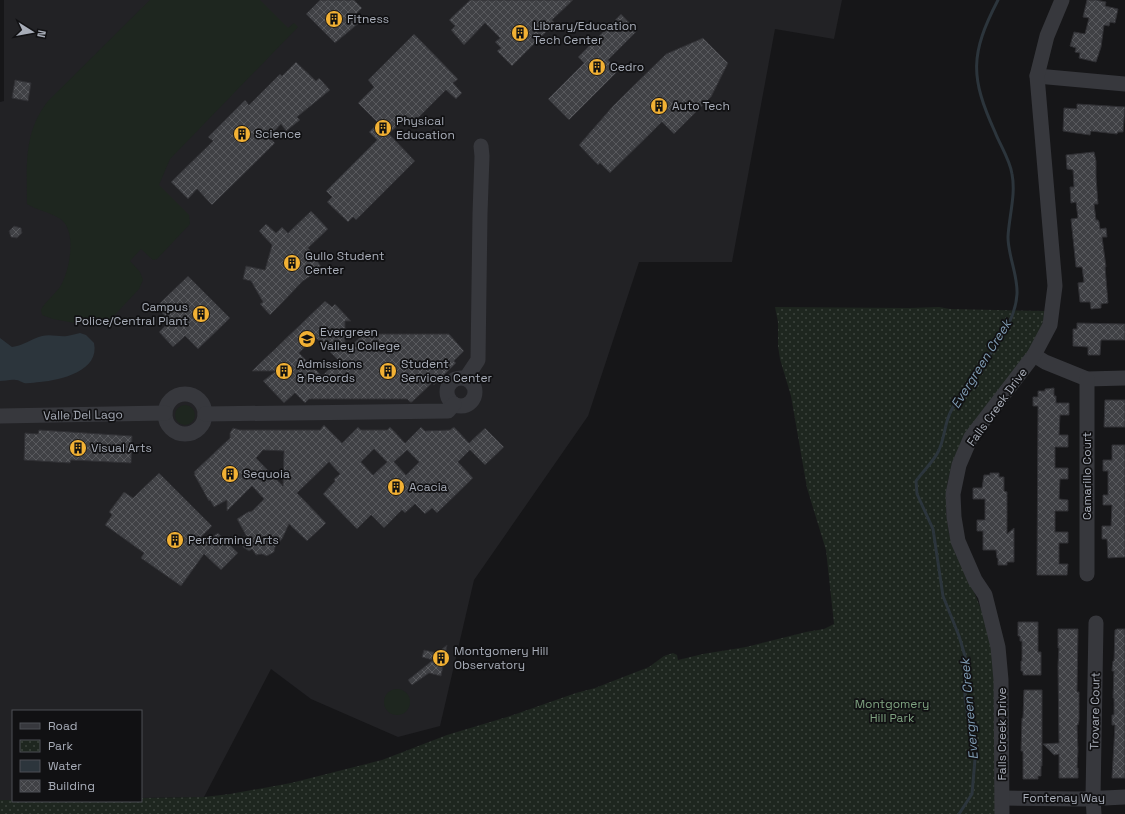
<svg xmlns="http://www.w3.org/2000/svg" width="1125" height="814" viewBox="0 0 1125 814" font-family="'Space Grotesk',sans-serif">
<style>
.built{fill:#222225}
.grass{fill:#1e261f}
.park{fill:url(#park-dots)}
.water{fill:#2c353c}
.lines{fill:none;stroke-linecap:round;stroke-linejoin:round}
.stream{stroke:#2c353c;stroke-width:3}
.building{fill:url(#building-cross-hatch);stroke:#303034;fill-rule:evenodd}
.minor{stroke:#37383d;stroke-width:15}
.labels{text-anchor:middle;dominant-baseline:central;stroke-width:3.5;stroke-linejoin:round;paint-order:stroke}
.poi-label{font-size:12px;fill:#a8adb8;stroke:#111113;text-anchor:start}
.street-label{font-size:12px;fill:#a8adb8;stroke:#111113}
.park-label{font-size:12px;fill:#7fa381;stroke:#111113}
.water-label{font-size:13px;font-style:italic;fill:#7f9bb3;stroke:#111113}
</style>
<defs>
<pattern id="park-dots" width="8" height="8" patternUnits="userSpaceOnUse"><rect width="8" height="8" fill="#1e261f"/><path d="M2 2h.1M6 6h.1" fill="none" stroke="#3c433d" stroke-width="1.8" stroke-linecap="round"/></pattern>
<pattern id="building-cross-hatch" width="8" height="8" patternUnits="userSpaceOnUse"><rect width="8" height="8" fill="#404145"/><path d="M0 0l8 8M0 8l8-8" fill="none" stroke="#595a5e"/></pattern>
</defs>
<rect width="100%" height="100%" fill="#161618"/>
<!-- built -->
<polygon class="built" points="4,0 842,0 834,39 775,29 732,262 639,262 588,416 474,580 440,726 398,737 311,699 271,669 204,797 141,798 141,711 13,711 13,800 0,800 0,102 4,101"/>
<!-- grass -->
<g class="grass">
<path d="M150,0h110l28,28 6,-5 4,4 -128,132 -11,26 30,30 1,9 -33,35 -4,1 -12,-11 -11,12 10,11 3,8 -4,9 -31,33 -13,2 -20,-1 -22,-4 -11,-4 -1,-5c3,-7 14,-16 19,-23 10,-16 18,-58 -1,-69 -10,-6 -22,-8 -32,-14 0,-38 -4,-71 21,-103z"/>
<circle cx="185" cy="415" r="10"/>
<circle cx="397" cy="702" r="13"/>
</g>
<!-- park -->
<polygon class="park" points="775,307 909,308 939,307 950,309 1046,311 1040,331 1032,347 962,440 952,463 947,485 946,511 949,533 955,553 973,589 984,617 994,661 995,814 0,814 0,800 141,801 141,798 204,797 230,794 291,783 382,760 447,735 507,717 576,693 595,688 649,667 664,656 673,653 677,655 678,660 703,654 746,647 806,632 824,629 834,624 826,550 807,488 791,396 780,359 778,346 778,322"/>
<!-- water -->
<path class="water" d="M80,333l6,2 8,8c6,28 -33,37 -54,39 -5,0 -11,2 -16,1 -3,-1 -5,-3 -8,-3 -5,-1 -11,1 -16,1v-43l12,9c11,-1 19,-8 30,-11 9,-2 17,1 25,0 5,-1 9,-2 13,-3z"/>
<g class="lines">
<!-- stream -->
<path class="stream" d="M959,814l13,-20 4,-46 -4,-5 -7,-45v-42l-6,-20 -16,-40 -10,-67 -16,-35 -1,-13c7,-10 17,-19 22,-29 7,-13 6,-28 13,-41 18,-35 64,-76 66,-117 1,-19 -9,-38 -9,-57 1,-21 8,-42 4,-63 -2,-14 -12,-29 -17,-42 -25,-55 -25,-78 3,-132"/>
</g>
<!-- building -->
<g class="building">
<polygon points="320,0 354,0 362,8 354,16 360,22 335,43 306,14"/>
<polygon points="470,0 573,0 552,20 555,23 512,66 497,51 501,48 495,42 500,38 485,23 464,45 451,30 455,26 449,20"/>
<polygon points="1087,0 1096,0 1106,2 1105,6 1118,9 1115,23 1110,22 1109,26 1104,25 1101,47 1096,62 1079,58 1080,53 1075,52 1076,48 1070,46 1074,32 1085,34 1089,18 1083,17"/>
<polygon points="621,14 637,31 608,60 618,71 569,120 548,99 584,63 578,57"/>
<polygon points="414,34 458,79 453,83 462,93 456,99 446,90 412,124 405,118 389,134 415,161 356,220 353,217 348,222 327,202 332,197 326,191 377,140 369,132 378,123 358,103 374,87 368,80"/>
<polygon points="703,38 728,63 711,97 674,134 662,122 610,173 600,163 598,165 579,145 613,106 666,54"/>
<polygon points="296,62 316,81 319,78 330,90 297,117 300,120 286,131 281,124 269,137 275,143 212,205 197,189 188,199 171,182 213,141 208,137 245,100 249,105 280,74 282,76"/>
<polygon points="15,80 31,83 28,101 12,98"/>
<polygon points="1077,104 1125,107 1123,132 1118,132 1117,134 1091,131 1090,135 1063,131 1064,108 1077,109"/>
<polygon points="1094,152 1096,161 1096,177 1098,204 1094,204 1096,220 1098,220 1099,222 1100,229 1106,228 1107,237 1102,237 1106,267 1105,267 1108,303 1101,304 1101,308 1091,309 1090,302 1080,302 1078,283 1084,282 1082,267 1076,267 1071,219 1078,218 1076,202 1071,203 1070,187 1074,187 1073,170 1067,169 1066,155"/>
<polygon points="311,211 328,229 308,248 318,258 316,259 322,268 303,281 270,315 260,304 263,302 251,281 243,279 246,266 265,270 272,245 259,231 266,224 276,233 282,227 288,233"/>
<polygon points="14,226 21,228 22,233 17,238 11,237 9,231"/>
<polygon points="188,276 230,318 198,349 185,336 173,347 159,332 170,321 156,307"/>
<path d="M325,301l7,6 3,-3 16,17h-6v31l18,-18h86l15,17 -10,10 2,2 -22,22 -2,-2 -20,19h-2l-3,-3h-98l-4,4 -10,-10 -11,10 -21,-22 13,-10h-24zM315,337l23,23 -16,16 -23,-23z"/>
<polygon points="1077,323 1125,324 1125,340 1101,340 1100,355 1088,355 1088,347 1073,346 1073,329 1077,329"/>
<polygon points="1054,388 1054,396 1056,396 1056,403 1069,403 1069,415 1060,415 1059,435 1068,435 1068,447 1055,447 1055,468 1068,468 1068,479 1060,479 1059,499 1068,500 1068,511 1055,511 1055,532 1068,532 1068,543 1059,543 1059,564 1068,564 1067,575 1037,575 1038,406 1033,406 1033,397 1038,397 1038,391 1045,391 1045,389"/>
<polygon points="1105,400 1125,400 1125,427 1104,427"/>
<path d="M324,425l18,18 16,-16 3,3h26l3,-3 15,16 16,-16 4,4 25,-1 4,-3 15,16 16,-15 19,19 -19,18 -15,-15 -12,12 15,16 -36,35 -5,-5 -7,6 -10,-10 -10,9 -3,-3 -18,18 -13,-13 -14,14 -34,-35 12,-13 -1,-2 6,-5 -11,-12 -32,31 29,30 -19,18 -18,-17 -7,15 -7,8 -1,5 -7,4 -5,-2 -6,1 -4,-6 -3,2 -6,-4v-7l4,-3 -10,-18 11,-7 4,-1 12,-12 -12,-13 -25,25v-11l-13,7 -4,-7 -1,1 -15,-27h1l-1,-2 36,-34v-5l3,-5 7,2h80zM374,449l13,13 -14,13 -12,-13zM263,450l21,1 -1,35 -27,-28zM407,450l12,12 -13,13 -12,-13z"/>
<polygon points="39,430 132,436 131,463 71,460 70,463 24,460 25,433 38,434"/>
<polygon points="1112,445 1125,445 1125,557 1108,558 1107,539 1102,539 1102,526 1111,526 1112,505 1103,505 1103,495 1108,495 1108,471 1103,471 1103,460 1112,460"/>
<polygon points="159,473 212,526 201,537 205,542 218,533 238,553 221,570 204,554 181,586 141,558 144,553 105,525 112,515 109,512 124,492 133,498"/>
<polygon points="990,473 999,473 999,477 1004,477 1004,491 1007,492 1007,534 1014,528 1014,562 1007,562 1007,565 998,565 998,558 997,558 996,550 983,550 983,531 977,531 977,520 985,520 985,499 973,499 973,488 982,488 984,475 990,475"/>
<polygon points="1018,622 1038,622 1038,652 1041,652 1041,675 1023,675 1023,671 1021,671 1021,661 1022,661 1022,641 1020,641 1020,636 1018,636"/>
<polygon points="1058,629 1078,629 1077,692 1079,692 1079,720 1078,725 1077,725 1078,751 1077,768 1078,768 1078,778 1059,778 1059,754 1054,755 1043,744 1059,743 1058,665 1059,648 1058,648"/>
<polygon points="1117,629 1125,629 1125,778 1112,778 1115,725 1112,725 1112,715 1114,715 1114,698 1113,698 1114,671 1112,671 1113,661 1114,661 1115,630"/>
<polygon points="447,645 441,676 429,673 412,685 408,680 433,660 422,657 424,650 437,653"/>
<polygon points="1024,690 1042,690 1042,766 1041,766 1041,776 1038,776 1038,779 1023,779 1023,751 1021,751 1022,718 1023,718"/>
</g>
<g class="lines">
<!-- minor -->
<g class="minor">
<polyline points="1037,76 1125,84"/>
<polyline points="1034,355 1045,362 1087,379 1125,378"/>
<circle cx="461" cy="392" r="14"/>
<polyline points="466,378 478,360 480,214 482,156 481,146"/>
<circle cx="185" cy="414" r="20"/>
<polyline points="205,414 448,411 454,404"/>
<polyline points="0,416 165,413"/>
<polyline points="1087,574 1087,379"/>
<polyline points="1002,798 1084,799 1125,797"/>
<polyline points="1002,814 1001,680 998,647 985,595 975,580 958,541 954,517 953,494 959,465 971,437 1034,355 1050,325 1055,286 1037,76 1047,36 1062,0"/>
<polyline points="1094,814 1093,798 1096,623"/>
</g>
</g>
<!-- icons -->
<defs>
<g id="building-disc" transform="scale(0.9)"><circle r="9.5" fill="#f2b134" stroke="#111113"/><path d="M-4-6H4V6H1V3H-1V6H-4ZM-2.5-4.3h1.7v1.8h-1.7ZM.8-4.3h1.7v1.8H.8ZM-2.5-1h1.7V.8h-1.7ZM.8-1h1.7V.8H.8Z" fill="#111"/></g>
<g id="university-disc" transform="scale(0.9)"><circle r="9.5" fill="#f2b134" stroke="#111113"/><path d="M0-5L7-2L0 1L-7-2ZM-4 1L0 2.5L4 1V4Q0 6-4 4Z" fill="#111"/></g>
</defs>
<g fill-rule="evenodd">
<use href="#building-disc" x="334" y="19"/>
<use href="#building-disc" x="520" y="33"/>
<use href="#building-disc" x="597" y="67"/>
<use href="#building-disc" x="659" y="106"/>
<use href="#building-disc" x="383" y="128"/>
<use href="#building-disc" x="242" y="134"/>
<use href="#building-disc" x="292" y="263"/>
<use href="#building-disc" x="201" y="314"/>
<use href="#university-disc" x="307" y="339"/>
<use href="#building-disc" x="284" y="371"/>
<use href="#building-disc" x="388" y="371"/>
<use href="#building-disc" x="78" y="448"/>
<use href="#building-disc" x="230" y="474"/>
<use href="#building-disc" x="396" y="487"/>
<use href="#building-disc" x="175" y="540"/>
<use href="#building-disc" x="441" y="658"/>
</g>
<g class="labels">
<!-- poi labels -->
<g class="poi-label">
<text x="347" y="19">Fitness</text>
<text x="533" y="26">Library/Education<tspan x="533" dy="14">Tech Center</tspan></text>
<text x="610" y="67">Cedro</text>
<text x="672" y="106">Auto Tech</text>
<text x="396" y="121">Physical<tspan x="396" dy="14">Education</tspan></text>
<text x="255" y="134">Science</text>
<text x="305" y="256">Gullo Student<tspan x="305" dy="14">Center</tspan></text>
<text x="188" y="307" text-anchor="end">Campus<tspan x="188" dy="14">Police/Central Plant</tspan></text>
<text x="320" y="332">Evergreen<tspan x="320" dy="14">Valley College</tspan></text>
<text x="297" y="364">Admissions<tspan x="297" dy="14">&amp; Records</tspan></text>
<text x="401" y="364">Student<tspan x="401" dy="14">Services Center</tspan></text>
<text x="91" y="448">Visual Arts</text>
<text x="243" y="474">Sequoia</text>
<text x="409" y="487">Acacia</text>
<text x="188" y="540">Performing Arts</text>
<text x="454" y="651">Montgomery Hill<tspan x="454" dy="14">Observatory</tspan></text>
</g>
<!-- street labels -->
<g class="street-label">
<text transform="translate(997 407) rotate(-54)">Falls Creek Drive</text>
<text transform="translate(83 415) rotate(-1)">Valle Del Lago</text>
<text transform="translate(1087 476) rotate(-90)">Camarillo Court</text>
<text transform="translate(1095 711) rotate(-89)">Trovare Court</text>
<text transform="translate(1002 734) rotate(-90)">Falls Creek Drive</text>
<text x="1064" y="798">Fontenay Way</text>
</g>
<!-- park labels -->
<g class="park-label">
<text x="892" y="704">Montgomery<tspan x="892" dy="14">Hill Park</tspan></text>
</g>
<!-- water labels -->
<g class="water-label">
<text transform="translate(981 364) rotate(-58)">Evergreen Creek</text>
<text transform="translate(969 709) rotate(-95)">Evergreen Creek</text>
</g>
</g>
<!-- legend -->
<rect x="12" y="710" width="130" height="92" fill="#111113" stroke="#4d4f55"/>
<rect x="20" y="723" width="20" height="6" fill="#37383d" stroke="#4d4f55"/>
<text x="48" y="730" font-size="12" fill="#a8adb8">Road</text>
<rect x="20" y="740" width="20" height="12" fill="url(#park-dots)" stroke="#4d4f55"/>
<text x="48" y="750" font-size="12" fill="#a8adb8">Park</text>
<rect x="20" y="760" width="20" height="12" fill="#2c353c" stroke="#4d4f55"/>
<text x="48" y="770" font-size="12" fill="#a8adb8">Water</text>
<rect x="20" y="780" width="20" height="12" fill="url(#building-cross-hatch)" stroke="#4d4f55"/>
<text x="48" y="790" font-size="12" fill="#a8adb8">Building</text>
<!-- north arrow -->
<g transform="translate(32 32) rotate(101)" stroke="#111113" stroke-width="3" paint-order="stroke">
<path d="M0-3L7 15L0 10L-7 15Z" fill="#a8adb8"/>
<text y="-6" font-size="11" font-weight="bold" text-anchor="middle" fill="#a8adb8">N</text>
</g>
</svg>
